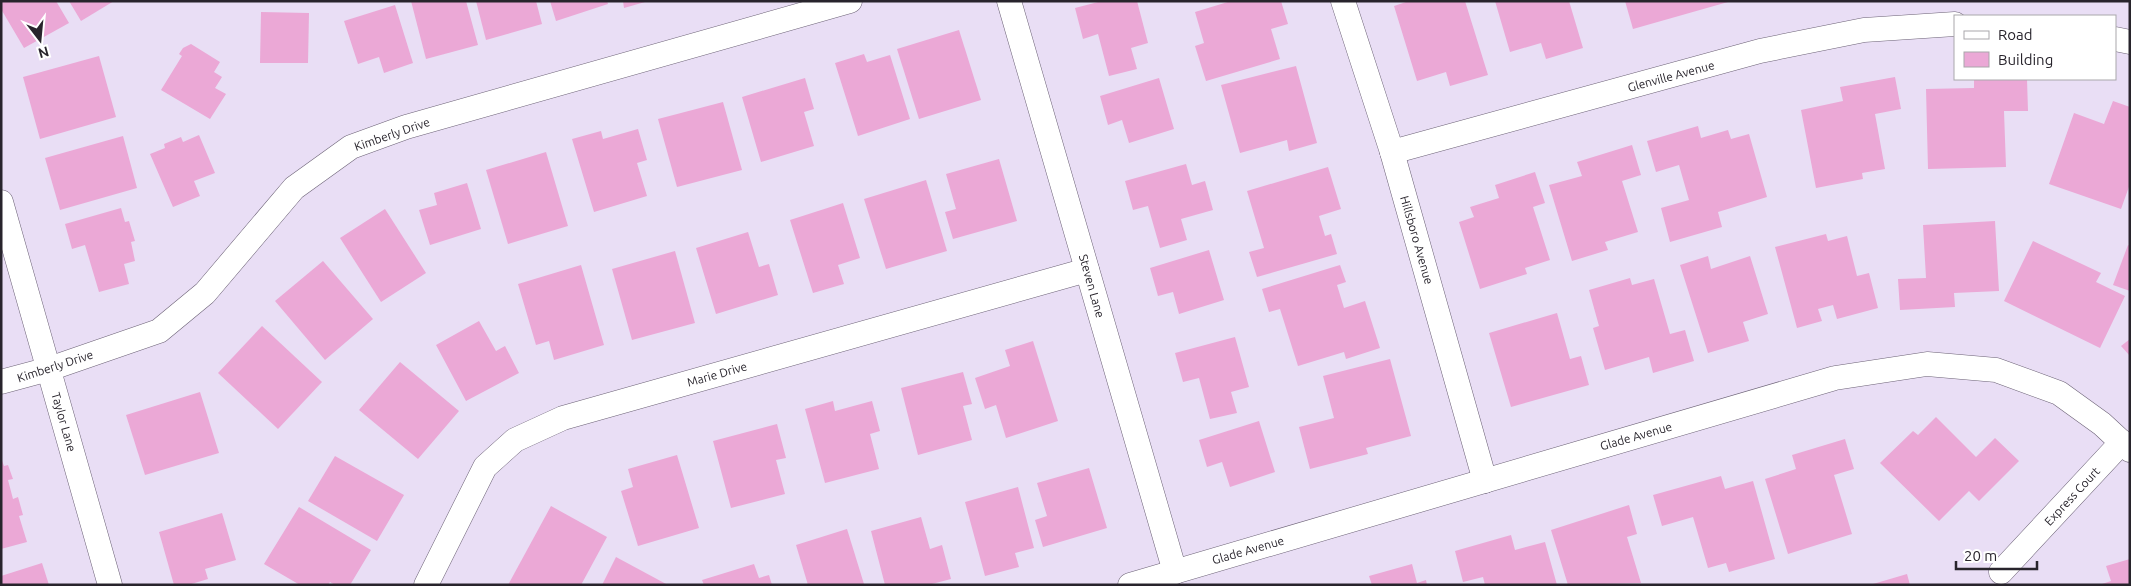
<svg xmlns="http://www.w3.org/2000/svg" width="2131" height="586" viewBox="0 0 2131 586" font-family="Ubuntu,sans-serif">
<style>
.building{fill:#eba8d6}
.lines{fill:none;stroke-linecap:round;stroke-linejoin:round}
.street-casing{stroke:#6c6276;stroke-width:25}
.street{stroke:#fff;stroke-width:24}
.labels{text-anchor:middle;dominant-baseline:central;stroke-width:5;stroke-linejoin:round;paint-order:stroke}
.street-label{font-size:12px;fill:#28242c;stroke:#fff}
</style>
<rect width="100%" height="100%" fill="#e9def5"/>
<!-- building -->
<g class="building">
<polygon points="1,1 56,1 69,23 24,48 1,9"/>
<polygon points="69,1 114,1 81,21"/>
<polygon points="411,1 466,1 478,45 426,59"/>
<polygon points="476,1 536,1 542,24 486,40"/>
<polygon points="550,1 607,1 608,4 556,21"/>
<polygon points="623,1 645,1 645,2 624,8"/>
<polygon points="1102,1 1137,1 1148,43 1131,48 1137,69 1109,76 1098,34 1083,39 1075,8"/>
<polygon points="1231,1 1281,1 1288,24 1271,29 1280,59 1206,81 1195,46 1204,43 1195,12"/>
<polygon points="1409,1 1465,1 1488,75 1450,86 1446,72 1417,81 1394,6"/>
<polygon points="1495,1 1569,1 1583,48 1546,59 1541,43 1510,52"/>
<polygon points="1625,1 1728,1 1728,2 1633,29"/>
<polygon points="395,5 413,63 384,73 379,57 358,64 344,21"/>
<polygon points="261,12 309,13 308,63 260,63"/>
<polygon points="959,30 981,100 919,119 897,49"/>
<polygon points="191,44 220,62 214,72 222,77 215,88 226,94 210,119 161,90 182,56 179,54 183,48"/>
<polygon points="864,54 867,62 890,55 910,119 858,136 835,63"/>
<polygon points="99,56 116,117 40,139 23,77"/>
<polygon points="1296,66 1317,143 1289,151 1287,140 1240,153 1221,85"/>
<polygon points="1895,77 1901,109 1875,114 1885,169 1862,173 1863,179 1816,188 1801,110 1843,101 1840,87"/>
<polygon points="805,78 814,109 804,112 814,146 761,162 742,97"/>
<polygon points="1159,78 1174,129 1129,143 1122,120 1108,125 1100,96"/>
<polygon points="2027,79 2028,111 2004,111 2006,167 1928,169 1926,89 1974,88 1974,80"/>
<polygon points="2113,101 2130,107 2130,184 2121,209 2049,184 2074,113 2104,124"/>
<polygon points="723,102 742,170 677,187 658,119"/>
<polygon points="1698,126 1701,138 1728,130 1731,139 1749,134 1767,197 1718,212 1722,227 1670,242 1661,208 1689,200 1679,165 1656,172 1647,141"/>
<polygon points="638,129 647,160 637,163 647,196 594,212 572,139 601,131 603,139"/>
<polygon points="199,135 215,173 194,181 200,196 173,207 150,154 165,148 164,144 181,137 183,142"/>
<polygon points="123,136 137,188 60,210 45,158"/>
<polygon points="1632,145 1641,175 1622,181 1638,232 1605,242 1608,250 1572,261 1549,185 1582,176 1577,162"/>
<polygon points="546,152 568,226 508,244 486,170"/>
<polygon points="999,159 1017,221 953,239 945,212 956,209 946,174"/>
<polygon points="1186,164 1192,185 1205,181 1213,210 1181,219 1187,240 1160,248 1148,206 1133,210 1125,181"/>
<polygon points="1328,167 1341,209 1319,216 1325,236 1331,234 1337,254 1257,277 1249,252 1264,248 1247,191"/>
<polygon points="1535,172 1545,203 1533,207 1550,260 1525,268 1527,274 1480,289 1459,222 1474,217 1470,207 1499,198 1495,185"/>
<polygon points="926,180 947,251 886,269 864,199"/>
<polygon points="467,183 481,229 430,245 419,210 437,205 434,193"/>
<polygon points="843,203 860,258 838,265 844,284 813,293 790,220"/>
<polygon points="121,208 125,222 129,221 135,241 131,242 135,261 124,264 129,284 99,292 85,245 72,249 65,224"/>
<polygon points="385,209 426,273 381,302 340,238"/>
<polygon points="1995,221 1999,291 1954,293 1955,307 1900,310 1898,279 1926,278 1923,225"/>
<polygon points="748,232 759,267 769,264 778,295 716,314 696,248"/>
<polygon points="1826,234 1828,241 1847,236 1857,276 1869,273 1878,308 1837,319 1833,305 1818,309 1822,321 1797,328 1775,247"/>
<polygon points="2033,241 2101,273 2096,282 2125,296 2100,348 2004,301"/>
<polygon points="2128,245 2130,246 2130,291 2113,285"/>
<polygon points="1209,250 1224,300 1179,314 1173,292 1158,296 1150,268"/>
<polygon points="675,251 695,323 632,340 612,269"/>
<polygon points="1708,256 1711,269 1750,256 1768,314 1743,322 1749,341 1708,353 1680,265"/>
<polygon points="323,261 373,319 325,360 275,301"/>
<polygon points="581,265 604,345 554,360 549,341 536,345 518,284"/>
<polygon points="1340,265 1346,282 1337,285 1344,308 1365,301 1380,348 1346,359 1344,352 1298,366 1280,309 1269,312 1262,289"/>
<polygon points="1630,278 1632,285 1654,279 1670,334 1685,330 1694,361 1653,373 1649,357 1605,370 1593,328 1599,326 1589,290"/>
<polygon points="1557,313 1570,359 1581,356 1589,385 1511,407 1489,333"/>
<polygon points="479,321 496,351 505,346 519,373 466,401 436,345"/>
<polygon points="262,326 322,382 278,429 218,373"/>
<polygon points="1235,337 1249,387 1231,392 1237,413 1210,419 1199,378 1183,382 1175,353"/>
<polygon points="2130,339 2130,356 2121,346"/>
<polygon points="1033,341 1058,421 1006,438 996,405 985,409 975,378 1010,366 1005,350"/>
<polygon points="1390,359 1411,436 1366,448 1368,454 1310,469 1299,427 1334,418 1323,376"/>
<polygon points="400,362 459,411 418,459 359,410"/>
<polygon points="963,372 972,404 963,406 972,440 918,455 901,388"/>
<polygon points="200,392 219,453 145,475 126,415"/>
<polygon points="833,401 835,411 872,401 880,431 870,434 879,469 825,483 805,409"/>
<polygon points="1936,417 1976,457 1995,438 2019,461 1979,501 1969,491 1939,521 1880,463 1913,431 1918,435"/>
<polygon points="1259,421 1275,472 1230,487 1222,462 1207,467 1199,440"/>
<polygon points="777,424 786,458 776,460 785,494 731,508 713,441"/>
<polygon points="1845,439 1854,469 1834,475 1852,534 1788,554 1765,479 1796,469 1792,455"/>
<polygon points="677,455 699,528 638,546 621,491 633,487 628,469"/>
<polygon points="335,456 404,495 377,541 308,501"/>
<polygon points="1,458 4,466 8,465 13,479 8,480 13,499 18,497 23,515 19,516 27,542 1,549"/>
<polygon points="1089,468 1107,528 1043,547 1035,520 1047,516 1037,483"/>
<polygon points="1721,476 1725,489 1753,481 1775,559 1729,572 1726,563 1708,568 1693,517 1662,526 1653,495"/>
<polygon points="1018,487 1034,548 1015,553 1019,567 985,576 965,502"/>
<polygon points="1629,505 1637,534 1627,537 1641,583 1568,585 1551,530"/>
<polygon points="551,506 607,537 581,585 508,585"/>
<polygon points="299,507 371,550 350,585 335,585 330,582 328,585 300,585 264,564"/>
<polygon points="222,513 236,560 205,569 208,579 188,585 174,585 159,532"/>
<polygon points="921,517 930,549 942,545 951,579 928,585 885,585 871,531"/>
<polygon points="847,529 864,584 808,585 796,545"/>
<polygon points="1511,535 1515,550 1545,542 1557,585 1485,585 1483,577 1463,582 1455,551"/>
<polygon points="616,557 668,585 602,585"/>
<polygon points="2130,559 2130,585 2099,585 2111,581 2106,566"/>
<polygon points="42,563 49,585 1,585 1,576"/>
<polygon points="754,564 759,578 769,575 772,585 704,585 702,580"/>
<polygon points="1412,564 1417,583 1426,580 1427,585 1372,585 1369,576"/>
<polygon points="1907,574 1910,585 1873,585 1873,584"/>
</g>
<g class="lines">
<!-- street casing -->
<g class="street-casing">
<g id="street">
<polyline points="1009,1 1175,572"/>
<polyline points="1343,1 1392,152 1485,481"/>
<polyline points="2115,39 2130,42"/>
<polyline points="1392,152 1760,51 1864,30 1955,24"/>
<polyline points="1,202 110,585"/>
<polyline points="1,382 49,369 159,331 205,293 294,188 351,147 406,127 850,1"/>
<polyline points="2001,572 2122,442"/>
<polyline points="426,585 485,467 515,440 563,418 1087,270"/>
<polyline points="1130,585 1835,378 1927,364 1996,370 2059,393 2102,424 2130,450"/>
</g>
</g>
<!-- street -->
<use href="#street" class="street"/>
</g>
<g class="labels">
<!-- street labels -->
<g class="street-label">
<text transform="translate(1671 76) rotate(-15)">Glenville Avenue</text>
<text transform="translate(392 134) rotate(-19)">Kimberly Drive</text>
<text transform="translate(1417 240) rotate(74)">Hillsboro Avenue</text>
<text transform="translate(1092 286) rotate(74)">Steven Lane</text>
<text transform="translate(55 366) rotate(-18)">Kimberly Drive</text>
<text transform="translate(717 374) rotate(-16)">Marie Drive</text>
<text transform="translate(64 422) rotate(74)">Taylor Lane</text>
<text transform="translate(1636 436) rotate(-16)">Glade Avenue</text>
<text transform="translate(2072 496) rotate(-47)">Express Court</text>
<text transform="translate(1248 550) rotate(-16)">Glade Avenue</text>
</g>
</g>
<!-- border -->
<rect width="2131" height="586" fill="none" stroke="#28242c" stroke-width="5"/>
<!-- legend -->
<rect x="1954" y="15" width="162" height="65" fill="#ffffff" stroke="#a9a7ab"/>
<rect x="1964" y="31" width="25" height="8" fill="#ffffff" stroke="#a9a7ab"/>
<text x="1998" y="40" font-size="15" fill="#28242c">Road</text>
<rect x="1964" y="52" width="25" height="15" fill="#eba8d6" stroke="#a9a7ab"/>
<text x="1998" y="65" font-size="15" fill="#28242c">Building</text>
<!-- north arrow -->
<g transform="translate(40 40) rotate(164)" stroke="#ffffff" stroke-width="4" paint-order="stroke">
<path d="M0-4L9 19L0 12L-9 19Z" fill="#28242c"/>
<text y="-8" font-size="14" font-weight="bold" text-anchor="middle" fill="#28242c">N</text>
</g>
<!-- scale -->
<path d="M1956 561v8h81v-8" fill="none" stroke="#28242c" stroke-width="2.5"/>
<text x="1964" y="561" font-size="15" fill="#28242c" stroke="#ffffff" stroke-width="4" paint-order="stroke">20 m</text>
</svg>
